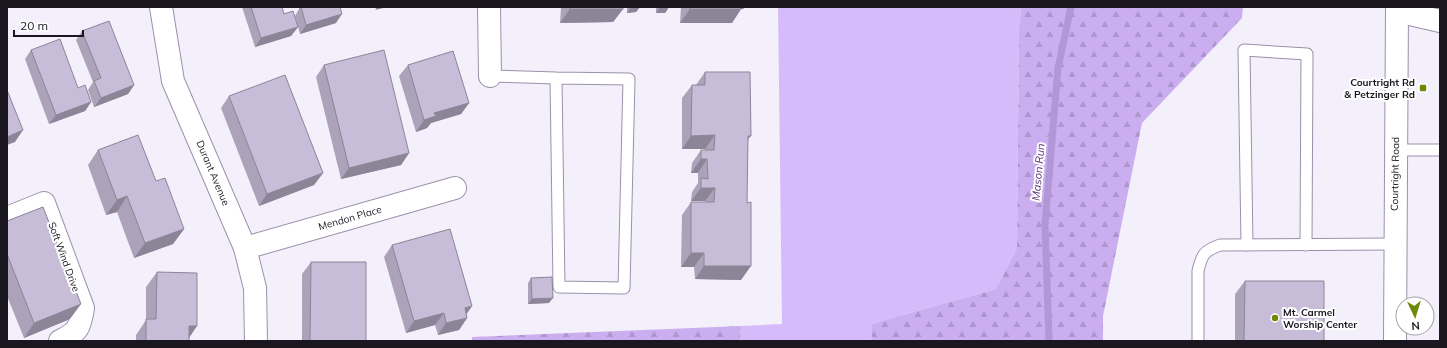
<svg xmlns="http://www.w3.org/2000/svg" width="1447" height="348" viewBox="0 0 1447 348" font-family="Mulish,sans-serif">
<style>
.grass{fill:#d6bbfb}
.forest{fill:url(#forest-firs)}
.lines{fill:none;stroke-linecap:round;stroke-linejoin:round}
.stream{stroke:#b297d6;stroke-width:7}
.service-casing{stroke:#9b90aa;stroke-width:13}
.minor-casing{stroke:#9b90aa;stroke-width:24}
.tertiary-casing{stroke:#9b90aa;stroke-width:24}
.service{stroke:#fff;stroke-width:11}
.minor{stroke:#fff;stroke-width:22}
.tertiary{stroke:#fff;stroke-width:22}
.wall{fill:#aca3ba}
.shaded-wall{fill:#8c8497}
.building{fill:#c8bdd8;stroke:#8c8497}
.poi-dot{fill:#6c8a06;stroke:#fff;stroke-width:1.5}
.labels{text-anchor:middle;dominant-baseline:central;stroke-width:4;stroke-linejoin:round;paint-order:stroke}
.poi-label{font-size:10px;font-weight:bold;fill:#1a1720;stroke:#fff;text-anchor:end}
.street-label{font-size:10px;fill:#1a1720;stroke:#fff}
.water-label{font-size:11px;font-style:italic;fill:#4f2a75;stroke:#fff}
</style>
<defs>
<pattern id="forest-firs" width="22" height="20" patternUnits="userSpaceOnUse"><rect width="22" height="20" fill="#caaeef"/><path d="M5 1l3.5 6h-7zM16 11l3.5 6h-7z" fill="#ad95cd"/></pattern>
</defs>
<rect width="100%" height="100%" fill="#f4f0fb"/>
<!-- grass -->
<polygon class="grass" points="778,7 1021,7 1019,30 1017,248 996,289 871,324 872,341 740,341 741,326 782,324"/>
<!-- forest -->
<g class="forest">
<polygon points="1021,7 1243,7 1242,18 1142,123 1103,316 1103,341 872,341 871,324 996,289 1017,248 1019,30"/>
<polygon points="741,326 740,341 472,341 472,337"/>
</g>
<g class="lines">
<!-- stream -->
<polyline class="stream" points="1049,341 1045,225 1058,68 1071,7"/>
<!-- service casing -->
<g class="service-casing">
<g id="service">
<polyline points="490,76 556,78 559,287 624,288 629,79 556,78"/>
<polyline points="1395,150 1440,150"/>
<polyline points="1247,245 1244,50 1307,54 1306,245"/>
<path d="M1198,341v-70c4,-17 6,-20 22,-26l175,-1"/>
</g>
</g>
<!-- minor casing -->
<g class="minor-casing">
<g id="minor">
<polyline points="161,7 173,81 245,248 255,288 256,341"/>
<polyline points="489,7 490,76"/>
<polyline points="1397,11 1440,21"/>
<path d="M7,218l37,-15 39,105c-3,20 -5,24 -23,33"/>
<polyline points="245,248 455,188"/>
</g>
</g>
<!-- tertiary casing -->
<g class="tertiary-casing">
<polyline id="tertiary" points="1395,341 1397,7"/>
</g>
<!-- service -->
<use href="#service" class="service"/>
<!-- minor -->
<use href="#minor" class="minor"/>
<!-- tertiary -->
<use href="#tertiary" class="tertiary"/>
</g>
<!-- wall -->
<g class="wall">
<polygon points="242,7 282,7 284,14 298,27 291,36 255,47"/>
<polygon points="299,7 340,7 336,23 300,34 295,16 299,9"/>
<polygon points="549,7 623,7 623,9 613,22 560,23 561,8 549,8"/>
<polygon points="627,7 640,7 636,12 627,13"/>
<polygon points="656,7 669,7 665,13 656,13"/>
<polygon points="681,7 745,7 743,9 741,9 732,23 680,23"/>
<polygon points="82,31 134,85 128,94 94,107 88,90 93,82 76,40"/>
<polygon points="31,50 78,88 91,102 85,111 49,124 25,59"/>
<polygon points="324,65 409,153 401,165 341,179 316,77"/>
<polygon points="408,65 469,103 461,114 431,123 427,128 416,132 399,76"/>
<polygon points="705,72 751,136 748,140 741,280 695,279 694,267 681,267 682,215 691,202 705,202 705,201 691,201 692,192 698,183 698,173 691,173 692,163 701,150 705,150 705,149 682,149 682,98 692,85 696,85"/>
<polygon points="229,96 323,173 314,185 259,206 221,108"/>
<polygon points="98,150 156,181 184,229 173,244 134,258 117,212 106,215 88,165"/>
<polygon points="7,221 70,319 24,338 7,296"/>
<polygon points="392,245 472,306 466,314 467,318 459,330 438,335 435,325 406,333 384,257"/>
<polygon points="311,262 366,341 302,341 302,274"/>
<polygon points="157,272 189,337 189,341 136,341 136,335 146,320 146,287"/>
<polygon points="531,278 549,303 528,304 528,283"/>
<polygon points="1245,281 1324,341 1235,341 1235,294"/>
</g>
<!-- shaded-wall -->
<g class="shaded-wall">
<polygon points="377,7 388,7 375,10"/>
<polygon points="550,7 562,7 561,8 549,8"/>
<polygon points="631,7 640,7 636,12 627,13"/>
<polygon points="660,7 669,7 665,13 656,13"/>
<polygon points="734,7 745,7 743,9 741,9 732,23 680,23 690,9"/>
<polygon points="570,9 623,9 613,22 560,23"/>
<polygon points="342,14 336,23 300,34 306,25"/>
<polygon points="298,27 291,36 255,47 261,38"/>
<polygon points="134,85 128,94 94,107 101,98"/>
<polygon points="91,102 85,111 49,124 56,115"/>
<polygon points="469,103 461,114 431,123 427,128 416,132 424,120 434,113"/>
<polygon points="23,130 15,142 7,145 7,137"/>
<polygon points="715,135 705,149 682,149 691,136"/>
<polygon points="409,153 401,165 341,179 349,168"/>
<polygon points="701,159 707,159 698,173 691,173"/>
<polygon points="323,173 314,185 259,206 267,194"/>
<polygon points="701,188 715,188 705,201 691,201"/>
<polygon points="127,196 117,212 106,215 117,200"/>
<polygon points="184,229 173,244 134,258 145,243"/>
<polygon points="691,253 704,253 694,267 681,267"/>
<polygon points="704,266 751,266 741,280 695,279"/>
<polygon points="553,298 549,303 528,304 532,299"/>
<polygon points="81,304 70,319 24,338 34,323"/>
<polygon points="472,306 464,318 465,308"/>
<polygon points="444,313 435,325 406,333 414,321"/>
<polygon points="467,318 459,330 438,335 446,323"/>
<polygon points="189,326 197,326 187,341"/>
</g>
<!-- building -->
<g class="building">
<polygon points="251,7 282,7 284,14 293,11 298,27 261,38"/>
<polygon points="301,7 340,7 342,14 306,25"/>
<rect x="570" y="7" width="53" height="2"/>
<rect x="690" y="7" width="51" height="2"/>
<polygon points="109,21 134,85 101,98 94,81 101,78 82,31"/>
<polygon points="60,39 78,88 85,85 91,102 56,115 31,50"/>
<polygon points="384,50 409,153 349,168 324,65"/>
<polygon points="453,51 469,103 434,113 436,116 424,120 408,65"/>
<polygon points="705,72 750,72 751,136 748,136 747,203 751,202 751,266 704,266 704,253 691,253 691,202 714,202 715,188 701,188 701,178 708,179 707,159 701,159 701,150 714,150 715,135 691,136 692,85 705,85"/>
<polygon points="285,75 323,173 267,194 229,96"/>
<polygon points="7,90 23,130 7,137"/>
<polygon points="138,135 156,181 165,178 184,229 145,243 127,196 117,200 98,150"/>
<polygon points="43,207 81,304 34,323 7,254 7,221"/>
<polygon points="450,229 472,306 465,308 467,318 446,323 444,313 414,321 392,245"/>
<polygon points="311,262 366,262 366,341 310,341"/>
<polygon points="157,272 197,273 197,326 189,326 189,341 146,341 146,319 156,319"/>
<polygon points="552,277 553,298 532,299 531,278"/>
<polygon points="1245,281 1324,281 1324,341 1244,341"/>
</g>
<!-- markers -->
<g class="poi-dot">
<rect x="1419" y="84" width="8" height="8" rx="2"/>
<circle cx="1275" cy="318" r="4"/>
</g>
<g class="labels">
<!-- poi labels -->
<g class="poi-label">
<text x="1415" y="82">Courtright Rd<tspan x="1415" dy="12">&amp; Petzinger Rd</tspan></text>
<text x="1283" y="312" text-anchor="start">Mt. Carmel<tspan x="1283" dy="12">Worship Center</tspan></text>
</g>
<!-- street labels -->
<g class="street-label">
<text transform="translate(213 173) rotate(67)">Durant Avenue</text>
<text transform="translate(1395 174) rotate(-89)">Courtright Road</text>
<text transform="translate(350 218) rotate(-16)">Mendon Place</text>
<text transform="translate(64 257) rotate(70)">Soft Wind Drive</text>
</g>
<!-- water labels -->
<g class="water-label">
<text transform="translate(1038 172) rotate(-85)">Mason Run</text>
</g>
</g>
<!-- border -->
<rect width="1447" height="348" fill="none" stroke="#1a1720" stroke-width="16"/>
<!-- north arrow -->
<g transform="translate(1415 316) rotate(176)"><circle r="19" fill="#ffffff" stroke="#a3a2a6"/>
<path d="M0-3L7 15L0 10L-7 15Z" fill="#6c8a06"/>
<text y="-6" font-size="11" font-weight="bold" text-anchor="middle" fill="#1a1720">N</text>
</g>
<!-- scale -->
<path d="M14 30v6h69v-6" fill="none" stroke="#1a1720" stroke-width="2"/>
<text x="20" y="30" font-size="12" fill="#1a1720" stroke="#ffffff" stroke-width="3" paint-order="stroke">20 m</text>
</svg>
